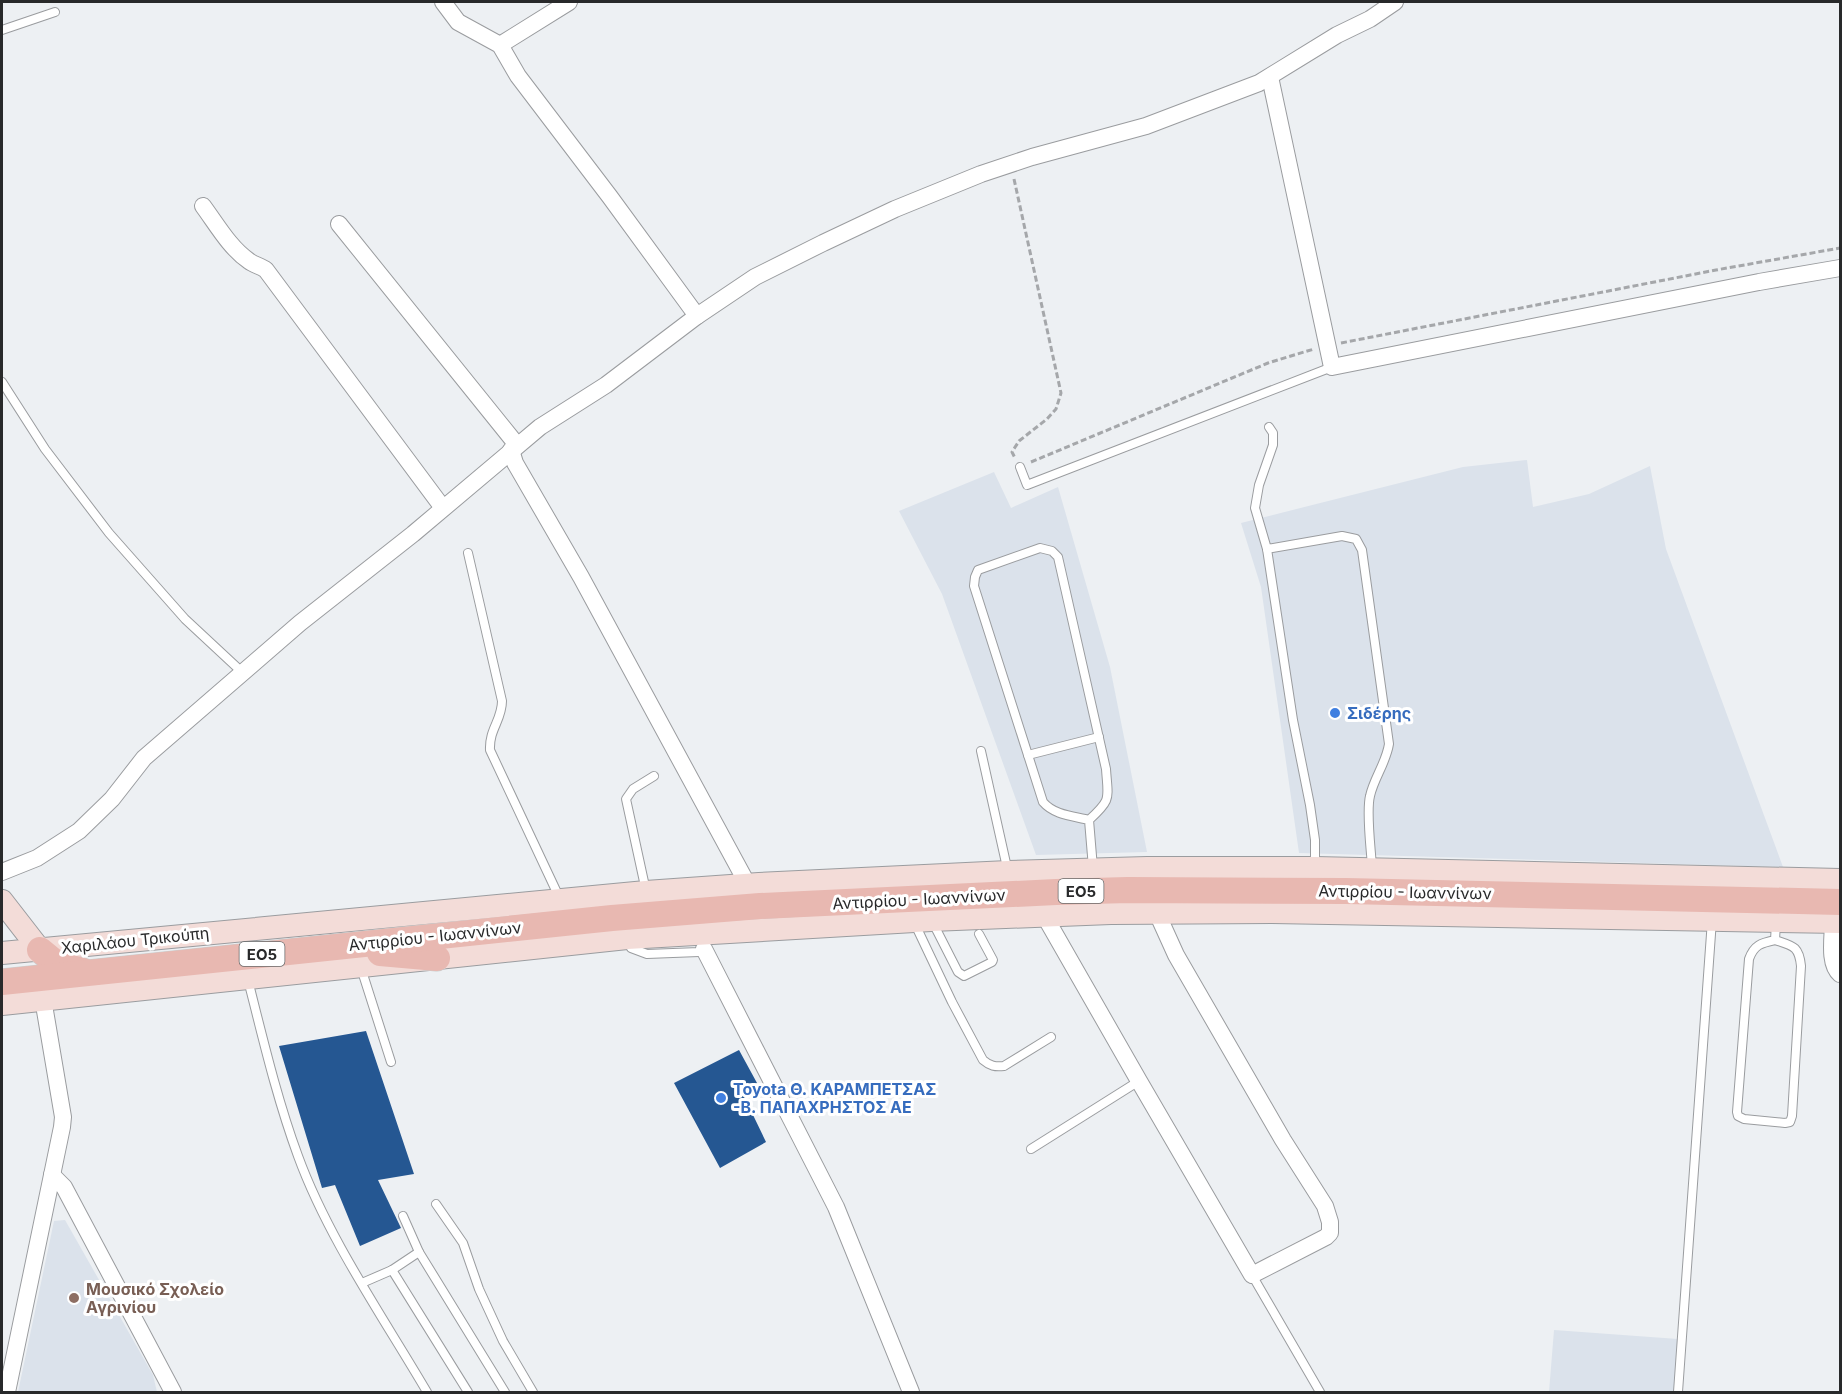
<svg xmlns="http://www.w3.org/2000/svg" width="1842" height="1394" viewBox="0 0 1842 1394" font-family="Inter,sans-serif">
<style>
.built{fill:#dbe2eb}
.building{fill:#255792}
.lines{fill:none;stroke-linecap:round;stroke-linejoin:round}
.lane-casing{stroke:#9a9c9f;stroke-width:10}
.street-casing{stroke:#9a9c9f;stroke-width:18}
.secondary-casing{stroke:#9a9c9f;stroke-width:24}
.primary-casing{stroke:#cbcccc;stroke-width:27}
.path{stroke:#a5a7aa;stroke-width:3;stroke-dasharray:6 3;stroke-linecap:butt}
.lane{stroke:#fff;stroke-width:8}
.street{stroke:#fff;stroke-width:16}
.secondary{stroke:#f3dcd8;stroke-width:22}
.primary{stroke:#e8b8b1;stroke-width:26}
.shop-dot{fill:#3f7fe0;stroke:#fff;stroke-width:2}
.education-dot{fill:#8d6e63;stroke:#fff;stroke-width:2}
.labels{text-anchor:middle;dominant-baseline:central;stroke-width:6;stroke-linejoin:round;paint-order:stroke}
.shield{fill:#fff;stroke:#68696a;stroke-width:1.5}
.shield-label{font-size:15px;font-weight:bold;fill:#28292a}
.shop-label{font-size:16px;font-weight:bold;fill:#366cbe;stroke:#fff;text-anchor:start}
.street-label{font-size:16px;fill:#28292a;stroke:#fff}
.education-label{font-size:16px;font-weight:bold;fill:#785e54;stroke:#fff;text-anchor:start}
</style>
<rect width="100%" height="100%" fill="#edf0f3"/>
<!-- built -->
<g class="built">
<polygon points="1527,460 1533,507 1589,494 1650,466 1666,549 1783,867 1299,853 1261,587 1241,523 1463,467"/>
<polygon points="994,472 1011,508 1058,487 1110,667 1147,852 1036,855 942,594 899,511"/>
<polygon points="65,1220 153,1375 157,1392 18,1392 54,1221"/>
<polygon points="1554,1330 1678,1339 1674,1392 1549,1392"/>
</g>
<!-- building -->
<g class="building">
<polygon points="366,1031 414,1174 378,1180 401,1228 360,1246 335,1185 322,1188 279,1046"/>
<polygon points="739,1050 757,1083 740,1088 766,1142 720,1168 674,1083"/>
</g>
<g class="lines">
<!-- lane casing -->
<g class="lane-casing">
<g id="lane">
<polyline points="2,30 55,12"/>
<polyline points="2,382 45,449 109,533 185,619 243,673"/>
<polyline points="1269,427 1273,433 1273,445 1259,485 1255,508 1267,549 1293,720 1310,805 1315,840 1315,867"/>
<polyline points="1020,467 1027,485 1332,367"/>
<path d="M1267,549l75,-13 14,3 6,11 27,194c-3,19 -15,34 -19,52 -4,16 1,53 2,71"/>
<path d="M468,553l34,148c0,19 -13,28 -12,49l70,149"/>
<polyline points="981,751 1008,872"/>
<polyline points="1028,755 1099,737"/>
<path d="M1089,820c-16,-4 -35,-5 -46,-18l-69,-216 1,-9 3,-7 62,-22 12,3 6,6 48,212c2,30 6,30 -17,51l4,48"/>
<polyline points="646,891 626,799 633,789 654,776"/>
<path d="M914,922l38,80 31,58c7,6 12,7 21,6l47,-29"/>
<polyline points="933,923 958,972 964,976 992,962 993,960 979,934"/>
<path d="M1775,940c-14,3 -21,5 -26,19l-12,153 1,4 6,3 41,4 5,-1 2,-6 9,-150c-2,-20 -8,-20 -26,-26l1,-17"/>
<polyline points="628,942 631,948 647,954 699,952 704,949"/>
<polyline points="361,968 391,1062"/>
<path d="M248,980c15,59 29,119 50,176 30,82 85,161 129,236"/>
<polyline points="1031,1149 1139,1081"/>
<polyline points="436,1204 463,1243 479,1289 503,1341 533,1392"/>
<polyline points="403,1216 419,1252"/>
<polyline points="392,1270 468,1392"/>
<polyline points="1252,1275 1320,1392"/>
<polyline points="362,1283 392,1270 419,1252 505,1392"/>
<polyline points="1678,1392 1712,920"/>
</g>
</g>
<!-- street casing -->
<g class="street-casing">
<g id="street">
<polyline points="443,2 458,22 500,45 518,76 610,197 697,316"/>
<polyline points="500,45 569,2"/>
<polyline points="1270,77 1332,367 1759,282 1840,268"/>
<path d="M203,206c14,19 27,42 46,55 5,4 12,5 17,9l177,238"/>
<polyline points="339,224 517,445"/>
<polyline points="511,450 515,463 581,577 748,885"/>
<polyline points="2,872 37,858 79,831 112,799 144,758 300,623 413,534 540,427 606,385 697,316 755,277 823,243 895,209 981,174 1032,157 1146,126 1259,83 1337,35 1370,19 1395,2"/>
<polyline points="1044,915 1139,1081 1252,1275 1326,1237 1330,1233 1330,1222 1325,1206 1283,1140 1176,955 1157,913"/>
<path d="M1833,922c0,15 -5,42 7,52"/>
<polyline points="704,949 836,1207 911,1392"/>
<polyline points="52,1175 64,1187 173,1392"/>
<polyline points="7,1392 62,1127 63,1117 43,999"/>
</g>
</g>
<!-- secondary casing -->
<g class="secondary-casing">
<g id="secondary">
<polyline points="2,901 40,950"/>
<polyline points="2,953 646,892 759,884 1008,872 1147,868 1315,868 1840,880"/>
<polyline points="2,1004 627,938 931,920 1111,913 1272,912 1840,922"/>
</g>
</g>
<!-- primary casing -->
<g class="primary-casing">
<g id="primary">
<polyline points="40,950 57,964 83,971"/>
<polyline points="380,953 437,958"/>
<polyline points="2,982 612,918 760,906 1056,892 1128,890 1346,891 1840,902"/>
</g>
</g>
<!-- path -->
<g class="path">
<polyline points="1014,179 1061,393 1056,409 1047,419 1019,441 1012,452 1015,458"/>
<polyline points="1341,343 1716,270 1840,248"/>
<polyline points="1031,462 1268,363 1314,349"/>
</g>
<!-- lane -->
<use href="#lane" class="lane"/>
<!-- street -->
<use href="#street" class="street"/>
<!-- secondary -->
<use href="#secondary" class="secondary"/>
<!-- primary -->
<use href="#primary" class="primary"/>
</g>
<!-- markers -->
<g class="shop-dot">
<circle cx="1335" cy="713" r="6"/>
<circle cx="721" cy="1098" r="6"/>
</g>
<circle class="education-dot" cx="74" cy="1298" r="6"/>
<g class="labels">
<!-- shield labels -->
<g class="shield">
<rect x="1058.5" y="879" width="45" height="24" rx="4.5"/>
<rect x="239.5" y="942" width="45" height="24" rx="4.5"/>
</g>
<g class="shield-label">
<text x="1081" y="891">ΕΟ5</text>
<text x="262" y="954">ΕΟ5</text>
</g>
<!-- shop labels -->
<g class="shop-label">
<text x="1347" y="713">Σιδέρης</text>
<text x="733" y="1089">Toyota Θ. ΚΑΡΑΜΠΕΤΣΑΣ<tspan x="733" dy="18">-Β. ΠΑΠΑΧΡΗΣΤΟΣ ΑΕ</tspan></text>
</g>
<!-- street labels -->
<g class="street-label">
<text transform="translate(1405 892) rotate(1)">Αντιρρίου - Ιωαννίνων</text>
<text transform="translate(919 899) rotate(-3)">Αντιρρίου - Ιωαννίνων</text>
<text transform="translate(435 936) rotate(-6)">Αντιρρίου - Ιωαννίνων</text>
<text transform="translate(135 940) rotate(-6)">Χαριλάου Τρικούπη</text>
</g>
<!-- education labels -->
<g class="education-label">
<text x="86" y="1289">Μουσικό Σχολείο<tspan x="86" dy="18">Αγρινίου</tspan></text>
</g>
</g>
<!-- border -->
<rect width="1842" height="1394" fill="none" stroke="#28292a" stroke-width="6"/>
</svg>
